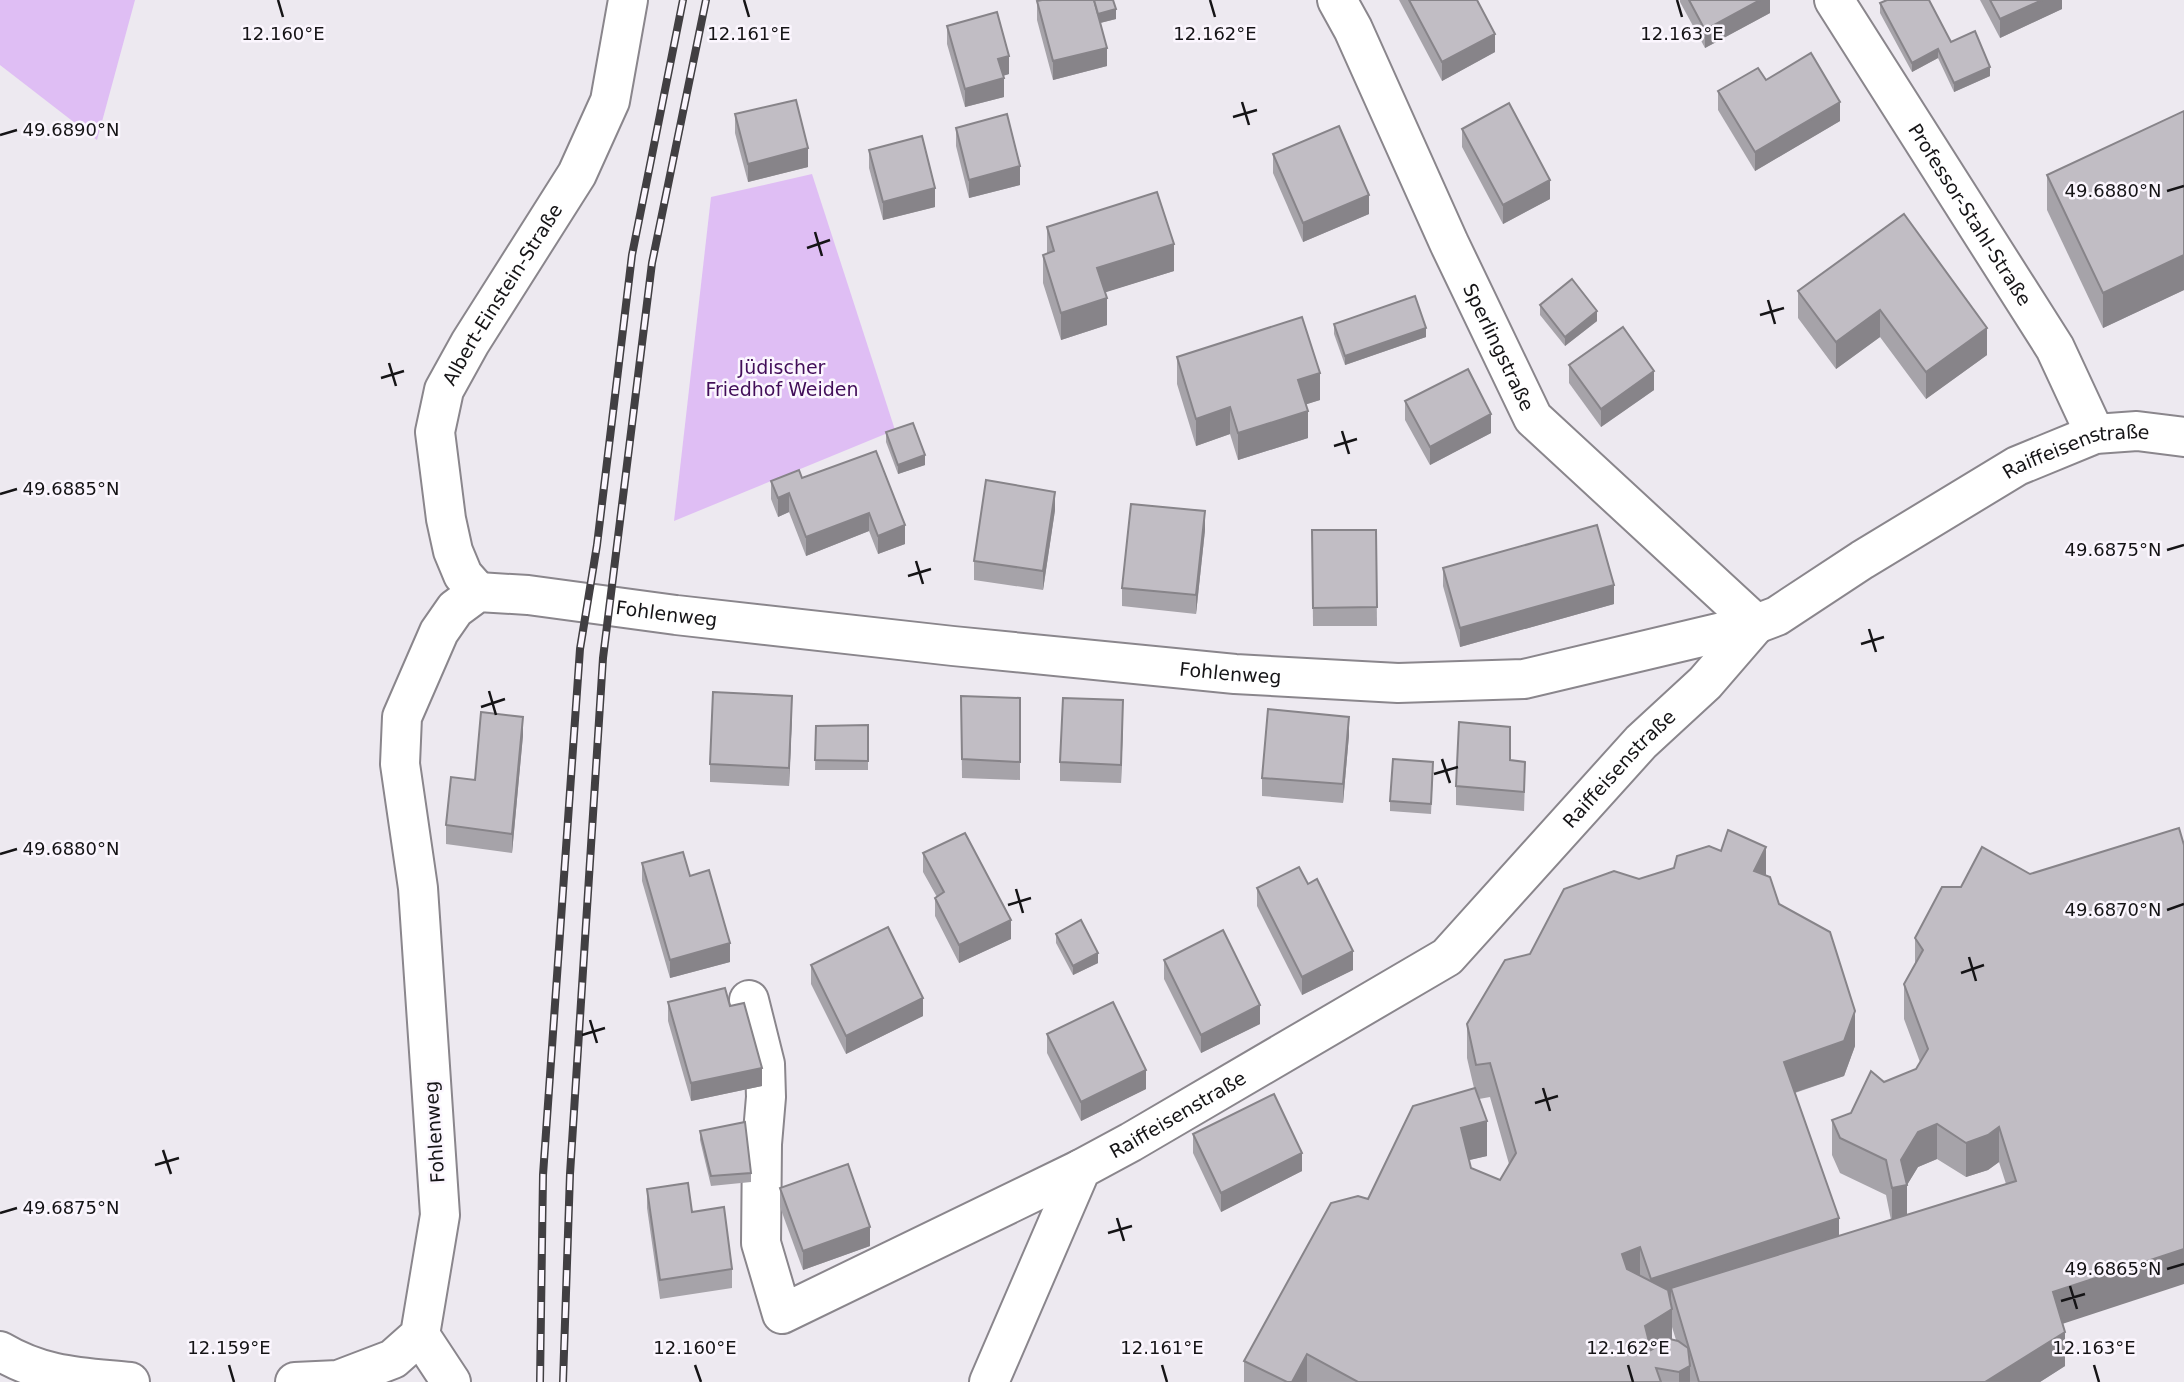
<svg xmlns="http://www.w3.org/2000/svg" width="2184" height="1382" viewBox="0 0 2184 1382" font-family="'DejaVu Sans',sans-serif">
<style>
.green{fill:#dfbef4}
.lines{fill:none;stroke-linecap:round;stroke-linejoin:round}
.minor-casing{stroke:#8a868c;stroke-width:42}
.minor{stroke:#fff;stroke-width:38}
.rail-casing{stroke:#413f42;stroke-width:8}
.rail{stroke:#fbf6fe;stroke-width:5;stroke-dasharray:16;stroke-linecap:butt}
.wall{fill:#a6a3a9;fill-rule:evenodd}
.shaded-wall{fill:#878489}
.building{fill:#c1bdc4;stroke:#878489;stroke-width:2}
.ticks{fill:none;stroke:#151416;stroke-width:2.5}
.labels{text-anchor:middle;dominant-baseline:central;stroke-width:5;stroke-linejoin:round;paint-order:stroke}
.street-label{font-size:19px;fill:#151416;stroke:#fbf6fe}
.park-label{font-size:19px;fill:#420e59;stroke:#fbf6fe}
.ticks-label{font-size:18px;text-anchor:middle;fill:#151416;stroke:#fbf6fe;stroke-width:5;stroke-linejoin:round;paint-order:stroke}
</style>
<rect width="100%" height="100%" fill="#ede9f0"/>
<!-- green -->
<g class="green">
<polygon points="0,0 135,0 97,140 0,65"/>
<polygon points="812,174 895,430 674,521 711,197"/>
</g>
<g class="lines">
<!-- minor casing -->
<g class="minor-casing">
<g id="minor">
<path id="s1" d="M1337,0l16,29 96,214 84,175 223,206"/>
<path id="s2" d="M1834,0l221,348 40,86"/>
<path id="s3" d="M478,592l-15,-17 -10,-24 -7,-32 -11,-87 9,-42 26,-47 107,-169 33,-73 18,-101"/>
<polyline points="749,1000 765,1064 766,1097 762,1144 761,1243 782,1314 1081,1169"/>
<polyline points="420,1335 451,1382"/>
<path d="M0,1351c44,26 81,26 130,31"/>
<path id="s4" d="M295,1382l43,-2 55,-21 27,-24 20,-120 -22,-327 -18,-124 2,-47 37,-85 16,-23 23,-17 50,3 148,20 277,31 282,28 163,9 126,-4 232,-55 21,-8 85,-56 155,-94 78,-32 42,-3 47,6"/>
<path id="s5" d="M989,1382l92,-213 50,-27 316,-185 194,-215 64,-59 51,-59"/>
</g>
</g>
<!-- minor -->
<use href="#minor" class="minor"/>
<!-- rail casing -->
<g class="rail-casing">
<g id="rail">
<polyline points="540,1382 543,1175 580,649 597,545 632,255 683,0"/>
<polyline points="563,1382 570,1174 603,658 652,263 706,0"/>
</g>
</g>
<!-- rail -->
<use href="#rail" class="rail"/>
</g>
<!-- wall -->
<g class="wall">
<polygon points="1399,0 1477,0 1495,52 1442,81"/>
<polygon points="1680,0 1770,0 1770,13 1705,48 1680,2"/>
<polygon points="1980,0 2062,0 2062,9 2000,38"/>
<polygon points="1037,1 1116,19 1100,23 1107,66 1053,80 1037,20"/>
<polygon points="1880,3 1951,42 1990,76 1954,92 1938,58 1912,72 1880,13"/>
<polygon points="947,26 1009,74 1003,76 1004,97 965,107 947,44"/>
<polygon points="1766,80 1840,121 1755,171 1718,110 1718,91"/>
<polygon points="2184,111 2184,290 2103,328 2047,210 2047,175"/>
<polygon points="735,114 808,167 748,182 735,133"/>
<polygon points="956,128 1020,185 969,198 956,146"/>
<polygon points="1462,129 1550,199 1503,224 1462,147"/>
<polygon points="869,150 935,207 883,220 869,168"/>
<polygon points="1273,154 1369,214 1303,242 1273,173"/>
<polygon points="1904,214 1987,355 1926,399 1880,337 1836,369 1798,318 1798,291"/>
<polygon points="1047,227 1174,271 1105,292 1107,325 1061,340 1043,283 1043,255 1047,254"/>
<polygon points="1540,305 1597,321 1565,346 1540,315"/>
<polygon points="1334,324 1426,337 1345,365 1334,334"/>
<polygon points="1177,357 1320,400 1306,404 1308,438 1238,460 1230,434 1196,446 1177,384"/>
<polygon points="1569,365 1654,390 1601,427 1569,383"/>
<polygon points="1405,401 1491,433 1430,465 1405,420"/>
<polygon points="886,432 925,465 898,474 886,442"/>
<polygon points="876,451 905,544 878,554 869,531 806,556 789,512 778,517 771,499 771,481 802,478"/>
<polygon points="1055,510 1043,590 974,580 974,561"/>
<polygon points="1205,530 1196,614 1122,606 1122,588"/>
<polygon points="1312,530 1376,530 1377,626 1313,626"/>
<polygon points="1443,568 1614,604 1460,647 1443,586"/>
<polygon points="961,696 1020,698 1020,780 962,778"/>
<polygon points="792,714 789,786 710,782 710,764"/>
<polygon points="1123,719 1121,783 1060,781 1060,762"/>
<polygon points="868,725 868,770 815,770 816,726"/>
<polygon points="523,735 512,853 446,844 446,825 475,780"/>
<polygon points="1349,735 1343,803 1262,796 1262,778"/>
<polygon points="1510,760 1525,780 1524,811 1456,805 1456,786"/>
<polygon points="1433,771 1431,814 1390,811 1390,801"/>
<polygon points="923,853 1011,939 959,963 935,916 935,898 937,897 923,872"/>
<polygon points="642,863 690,876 730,962 670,978 642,881"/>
<path d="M1766,876l13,28 76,142 -11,30 -49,17 44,143 52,-16 -5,-25 -46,-22 -8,-18v-35l19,-7 33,-31 32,-13 4,-7 -16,-43v-35l11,-20v-26l27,-51 120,437 3,42 -25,16h-796v-21l124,-162 106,-111 -7,-30v-34l63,-70 109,-75zM1490,1097l19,67 -9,16 -29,-12 -2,-8 18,-4 -8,-57zM1937,1159l29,18 22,-7 11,-8 7,22 -99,31v-30l11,-18zM1672,1327l4,13h-4z"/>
<polygon points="1257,888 1353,970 1302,995 1257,906"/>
<polygon points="1056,934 1098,963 1073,975 1056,943"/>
<polygon points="1164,960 1260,1024 1201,1053 1164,979"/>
<polygon points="811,965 923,1016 846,1054 811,984"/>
<polygon points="668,1002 730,1006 762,1086 691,1101 668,1021"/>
<polygon points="1047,1034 1146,1089 1081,1121 1047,1053"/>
<polygon points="700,1131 751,1173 751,1182 711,1186 700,1140"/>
<polygon points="1193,1134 1302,1171 1221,1212 1193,1153"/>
<polygon points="780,1188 870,1246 803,1270 780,1207"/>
<polygon points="647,1189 692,1212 732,1269 732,1288 660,1299 647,1208"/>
</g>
<!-- shaded-wall -->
<g class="shaded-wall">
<polygon points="1760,0 1770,0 1770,13 1705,48 1705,30"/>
<polygon points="2042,0 2062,0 2062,9 2000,38 2000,19"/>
<polygon points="1116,9 1116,19 1096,24 1096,15"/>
<polygon points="1495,34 1495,52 1442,81 1442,62"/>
<polygon points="1107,48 1107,66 1053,80 1053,61"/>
<polygon points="1938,49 1938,58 1912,72 1912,63"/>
<polygon points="1009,56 1009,74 998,77 998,59"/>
<polygon points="1990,67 1990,76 1954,92 1954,83"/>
<polygon points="1004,78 1004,97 965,107 965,89"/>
<polygon points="1840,102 1840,121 1755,171 1755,152"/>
<polygon points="808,148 808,167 748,182 748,164"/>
<polygon points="1020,166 1020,185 969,198 969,180"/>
<polygon points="1550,180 1550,199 1503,224 1503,205"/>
<polygon points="935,188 935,207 883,220 883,202"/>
<polygon points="1369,195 1369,214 1303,242 1303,223"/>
<polygon points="1174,244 1174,271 1097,295 1097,268"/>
<polygon points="2184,255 2184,290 2103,328 2103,293"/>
<polygon points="1107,298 1107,325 1061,340 1061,313"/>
<polygon points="1880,310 1880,337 1836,369 1836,342"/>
<polygon points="1597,311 1597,321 1565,346 1565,337"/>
<polygon points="1426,328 1426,337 1345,365 1345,356"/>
<polygon points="1987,328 1987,355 1926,399 1926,372"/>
<polygon points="1654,371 1654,390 1601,427 1601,409"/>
<polygon points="1320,373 1320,400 1298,407 1298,380"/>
<polygon points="1230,407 1230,434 1196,446 1196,419"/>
<polygon points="1308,411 1308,438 1238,460 1238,433"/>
<polygon points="1491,414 1491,433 1430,465 1430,447"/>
<polygon points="925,455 925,465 898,474 898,465"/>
<polygon points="1055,492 1055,510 1043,590 1043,571"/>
<polygon points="789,493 789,512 778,517 778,498"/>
<polygon points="1205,511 1205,530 1196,614 1196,595"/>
<polygon points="869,513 869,531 806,556 806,537"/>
<polygon points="905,525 905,544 878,554 878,536"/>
<polygon points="1614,585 1614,604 1460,647 1460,628"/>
<polygon points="792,696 792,714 789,786 789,768"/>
<polygon points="1123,700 1123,719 1121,783 1121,765"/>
<polygon points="523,717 523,735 512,853 512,834"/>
<polygon points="1349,717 1349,735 1343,803 1343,784"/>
<polygon points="1766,847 1766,882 1754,871"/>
<polygon points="1011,920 1011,939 959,963 959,945"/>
<polygon points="730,943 730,962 670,978 670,960"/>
<polygon points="1353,951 1353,970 1302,995 1302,977"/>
<polygon points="1098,953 1098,963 1073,975 1073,966"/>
<polygon points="923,998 923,1016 846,1054 846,1036"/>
<polygon points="1260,1005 1260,1024 1201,1053 1201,1035"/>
<polygon points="1855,1011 1855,1046 1844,1076 1784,1096 1784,1062"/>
<polygon points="762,1068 762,1086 691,1101 691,1083"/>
<polygon points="1146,1070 1146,1089 1081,1121 1081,1102"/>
<polygon points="1487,1121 1487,1156 1461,1162 1461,1128"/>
<polygon points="1937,1124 1937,1159 1918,1167 1907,1185 1907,1220 1892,1223 1892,1188 1901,1160 1918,1132"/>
<polygon points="1999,1127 1999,1162 1988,1170 1966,1177 1966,1143"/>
<polygon points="1302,1153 1302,1171 1221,1212 1221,1193"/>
<polygon points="1839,1218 1839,1252 1671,1288 1671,1307 1651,1313 1651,1279"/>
<polygon points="870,1227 870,1246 803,1270 803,1251"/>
<polygon points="1640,1247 1640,1282 1622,1289 1622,1254"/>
<polygon points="2184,1249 2184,1284 2053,1327 2053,1292"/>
<polygon points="1672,1309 1672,1343 1645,1360 1645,1326"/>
<polygon points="2065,1332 2065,1366 2040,1382 1985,1382"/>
<polygon points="1307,1354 1307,1382 1292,1382"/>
<polygon points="1690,1366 1690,1382 1679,1382 1679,1372"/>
</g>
<!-- building -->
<g class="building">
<polygon points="1042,0 1094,0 1107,48 1053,61 1037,1"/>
<polygon points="1094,0 1113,0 1116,9 1098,14"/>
<polygon points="1409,0 1477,0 1495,34 1442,62"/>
<polygon points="1689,0 1760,0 1705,30"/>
<polygon points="1887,0 1929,0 1951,42 1975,31 1990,67 1954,83 1938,49 1912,63 1880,3"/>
<polygon points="1990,0 2042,0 2000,19"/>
<polygon points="997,12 1009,56 998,59 1004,78 965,89 947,26"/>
<polygon points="1811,53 1840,102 1755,152 1718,91 1758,68 1766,80"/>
<polygon points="796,100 808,148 748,164 735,114"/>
<polygon points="1509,103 1550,180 1503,205 1462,129"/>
<polygon points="2184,111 2184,255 2103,293 2047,175"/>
<polygon points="1007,114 1020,166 969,180 956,128"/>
<polygon points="1339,126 1369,195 1303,223 1273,154"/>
<polygon points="922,136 935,188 883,202 869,150"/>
<polygon points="1157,192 1174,244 1097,268 1107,298 1061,313 1043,255 1054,251 1047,227"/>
<polygon points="1904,214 1987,328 1926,372 1880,310 1836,342 1798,291"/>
<polygon points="1572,279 1597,311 1565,337 1540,305"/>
<polygon points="1415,296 1426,328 1345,356 1334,324"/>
<polygon points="1302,317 1320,373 1298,380 1308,411 1238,433 1230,407 1196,419 1177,357"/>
<polygon points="1623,327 1654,371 1601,409 1569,365"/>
<polygon points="1468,369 1491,414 1430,447 1405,401"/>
<polygon points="913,423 925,455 898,465 886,432"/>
<polygon points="876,451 905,525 878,536 869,513 806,537 789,493 778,498 771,481 799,470 802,478"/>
<polygon points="986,480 1055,492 1043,571 974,561"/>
<polygon points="1131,504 1205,511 1196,595 1122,588"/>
<polygon points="1597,525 1614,585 1460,628 1443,568"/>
<polygon points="1312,530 1376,530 1377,607 1313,608"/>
<polygon points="713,692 792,696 789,768 710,764"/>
<polygon points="961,696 1020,698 1020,762 962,759"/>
<polygon points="1063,698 1123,700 1121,765 1060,762"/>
<polygon points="1268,709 1349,717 1343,784 1262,778"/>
<polygon points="481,712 523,717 512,834 446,825 451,777 475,780"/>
<polygon points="1459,722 1510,727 1510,760 1525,762 1524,792 1456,786"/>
<polygon points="868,725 868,761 815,760 816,726"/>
<polygon points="1393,759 1433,762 1431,804 1390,801"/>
<polygon points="2179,828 2184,845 2184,1249 2053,1292 2065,1332 1985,1382 1699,1382 1671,1288 2016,1181 1999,1127 1988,1135 1966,1143 1937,1124 1918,1132 1901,1160 1907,1185 1892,1188 1886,1160 1840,1138 1832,1120 1851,1113 1871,1071 1884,1082 1916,1069 1928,1049 1904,984 1923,950 1915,938 1942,887 1961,887 1982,847 2030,874"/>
<polygon points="1728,830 1766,847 1754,871 1770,877 1779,904 1830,932 1855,1011 1844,1041 1784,1062 1839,1218 1651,1279 1640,1247 1622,1254 1627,1269 1668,1290 1672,1309 1645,1326 1651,1350 1670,1339 1678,1341 1688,1348 1690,1366 1679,1372 1656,1368 1661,1382 1358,1382 1307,1354 1292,1382 1287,1382 1244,1361 1331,1203 1358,1196 1368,1199 1413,1106 1475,1088 1487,1121 1461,1128 1471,1168 1500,1180 1516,1153 1490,1063 1476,1065 1467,1024 1505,960 1530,954 1564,889 1614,871 1639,879 1674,868 1677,856 1709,846 1721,851"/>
<polygon points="965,833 1011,920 959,945 935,898 944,892 923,853"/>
<polygon points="683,852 690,876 709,870 730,943 670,960 642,863"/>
<polygon points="1299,867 1308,884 1317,879 1353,951 1302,977 1257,888"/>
<polygon points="1081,920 1098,953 1073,966 1056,934"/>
<polygon points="888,927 923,998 846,1036 811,965"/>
<polygon points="1223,930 1260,1005 1201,1035 1164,960"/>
<polygon points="725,988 730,1006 744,1003 762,1068 691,1083 668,1002"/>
<polygon points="1113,1002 1146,1070 1081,1102 1047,1034"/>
<polygon points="1274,1094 1302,1153 1221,1193 1193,1134"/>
<polygon points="745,1122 751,1173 711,1176 700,1131"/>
<polygon points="848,1164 870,1227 803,1251 780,1188"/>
<polygon points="688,1183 692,1212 724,1207 732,1269 660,1280 647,1189"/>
</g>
<!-- ticks -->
<path class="ticks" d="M278,0l5,17M744,0l5,17M1210,0l5,17M1677,0l5,17M1242,102l7,23M1233,117l24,-7M0,135l17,-5M2167,191l17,-5M815,232l7,24M807,248l23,-8M1768,300l7,24M1760,315l24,-7M389,363l7,23M381,378l23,-7M1342,431l7,23M1334,446l23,-7M0,494l17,-5M2167,550l17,-5M916,561l7,23M908,576l23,-7M1869,629l7,23M1861,644l23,-7M489,691l7,24M481,707l24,-8M1442,759l8,24M1434,774l24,-7M0,854l17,-5M1016,889l7,24M1008,905l23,-7M2167,910l17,-6M1969,957l7,24M1961,973l23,-8M590,1020l7,23M582,1035l23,-7M1543,1088l7,23M1535,1103l23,-7M163,1150l8,24M155,1165l24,-7M0,1213l17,-5M1117,1218l7,23M1108,1233l24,-7M2167,1269l17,-5M2070,1286l7,23M2061,1301l24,-7M229,1365l5,17M695,1365l6,17M1162,1365l5,17M1628,1365l5,17M2094,1365l5,17"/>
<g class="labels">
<!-- street labels -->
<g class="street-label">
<text stroke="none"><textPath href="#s2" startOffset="254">Professor-Stahl-Straße</textPath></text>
<text stroke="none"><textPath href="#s3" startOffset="324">Albert-Einstein-Straße</textPath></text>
<text stroke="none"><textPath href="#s1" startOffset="383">Sperlingstraße</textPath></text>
<text stroke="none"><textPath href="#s4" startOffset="2566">Raiffeisenstraße</textPath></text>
<text stroke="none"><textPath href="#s4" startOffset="1099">Fohlenweg</textPath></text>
<text stroke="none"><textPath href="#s4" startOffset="1666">Fohlenweg</textPath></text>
<text stroke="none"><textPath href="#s5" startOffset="910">Raiffeisenstraße</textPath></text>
<text stroke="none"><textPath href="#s5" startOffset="343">Raiffeisenstraße</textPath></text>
<text transform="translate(434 1132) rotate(-94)">Fohlenweg</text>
</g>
<!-- park labels -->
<g class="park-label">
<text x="782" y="367">Jüdischer<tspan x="782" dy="22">Friedhof Weiden</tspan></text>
</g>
</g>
<g class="ticks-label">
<text x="283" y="40">12.160°E</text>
<text x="749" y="40">12.161°E</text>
<text x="1215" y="40">12.162°E</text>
<text x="1682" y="40">12.163°E</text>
<text x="71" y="136">49.6890°N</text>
<text x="2113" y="197">49.6880°N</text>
<text x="71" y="495">49.6885°N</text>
<text x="2113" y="556">49.6875°N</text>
<text x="71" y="855">49.6880°N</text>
<text x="2113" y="916">49.6870°N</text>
<text x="71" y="1214">49.6875°N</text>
<text x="2113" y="1275">49.6865°N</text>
<text x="229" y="1354">12.159°E</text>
<text x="695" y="1354">12.160°E</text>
<text x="1162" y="1354">12.161°E</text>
<text x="1628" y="1354">12.162°E</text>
<text x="2094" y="1354">12.163°E</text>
</g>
</svg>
